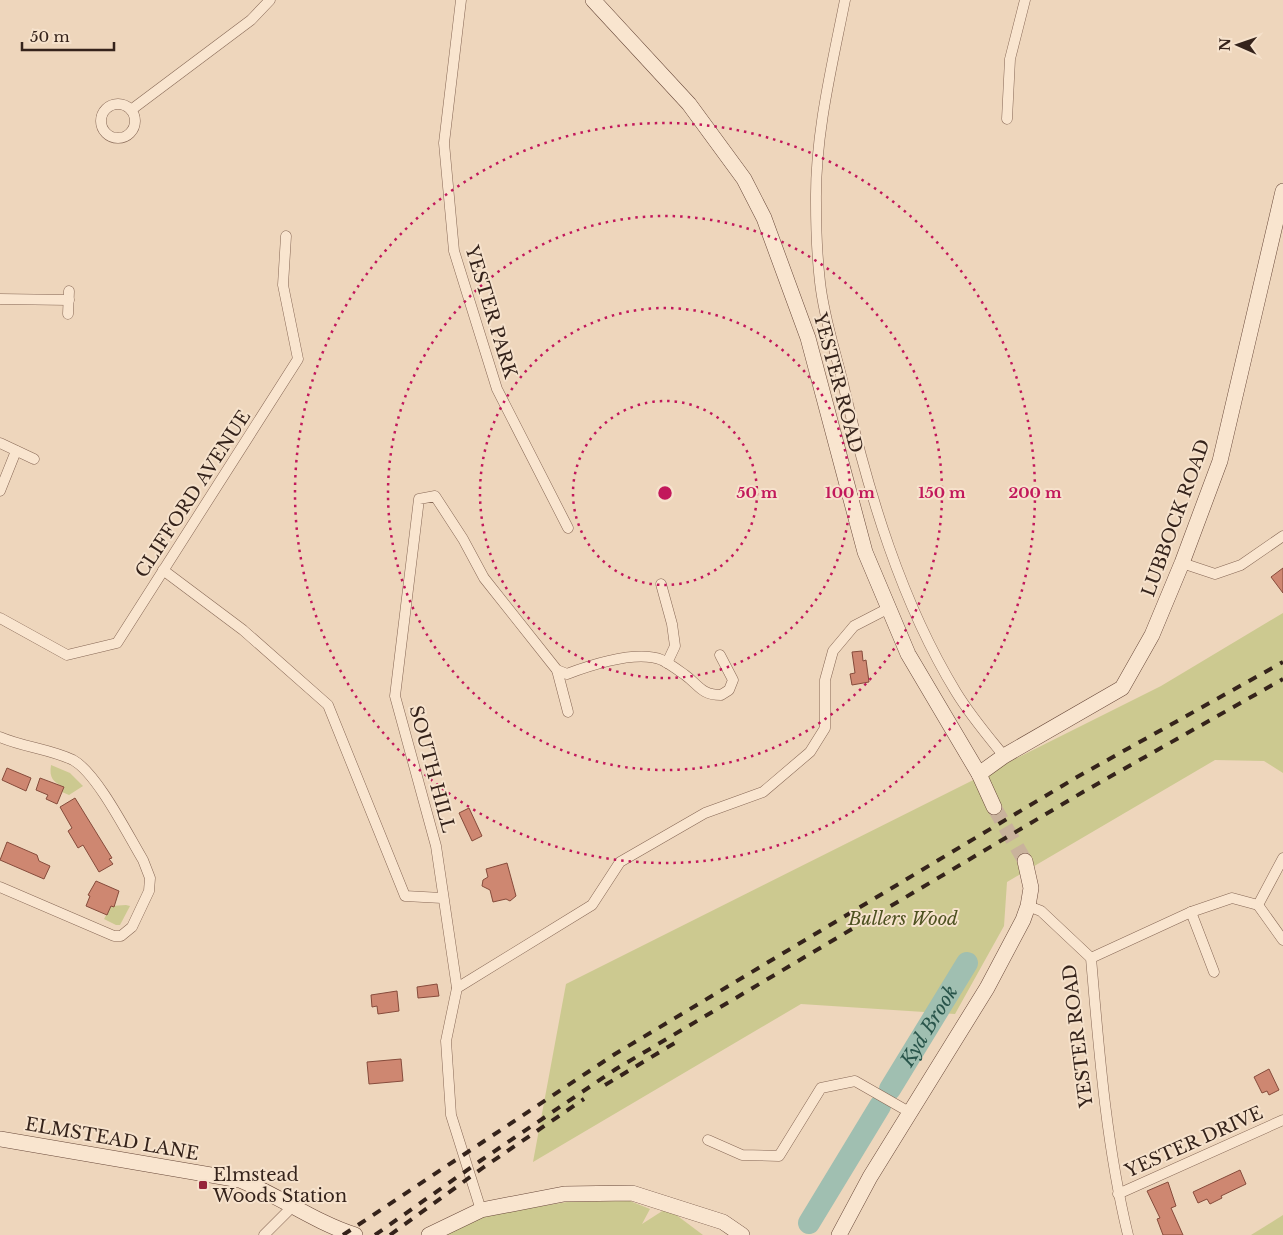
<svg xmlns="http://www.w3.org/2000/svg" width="1283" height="1235" viewBox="0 0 1283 1235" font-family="'Libre Baskerville',serif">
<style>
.green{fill:#ccc990}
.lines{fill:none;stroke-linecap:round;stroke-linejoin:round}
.river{stroke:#a0bfb1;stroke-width:22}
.building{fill:#ce8771;stroke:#864b3b}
.secondary-tunnel{stroke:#c9b29c;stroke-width:15;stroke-dasharray:15 8;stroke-linecap:butt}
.street-casing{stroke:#866755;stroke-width:11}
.secondary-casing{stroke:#684839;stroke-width:16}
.street{stroke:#f9e5cf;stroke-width:10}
.secondary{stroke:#f9e5cf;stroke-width:15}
.rail{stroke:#35231b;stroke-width:4;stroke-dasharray:9 9;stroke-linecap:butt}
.ring{fill:none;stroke:#c2185b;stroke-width:2.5;stroke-dasharray:2.5 5}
.poi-dot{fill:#962439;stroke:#f6e2cc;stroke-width:2}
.labels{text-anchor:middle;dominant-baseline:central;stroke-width:4;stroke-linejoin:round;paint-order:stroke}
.street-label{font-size:18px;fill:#35231b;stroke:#f6e2cc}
.park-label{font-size:18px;font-style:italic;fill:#4e5221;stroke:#f6e2cc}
.poi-label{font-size:18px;fill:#35231b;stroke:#f6e2cc;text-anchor:start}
.water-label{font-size:19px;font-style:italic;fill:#29554b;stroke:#f6e2cc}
.centre{fill:#c2185b;stroke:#f6e2cc;stroke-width:2.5}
.ring-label{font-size:15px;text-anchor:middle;font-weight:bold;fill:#c2185b;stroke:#f6e2cc;stroke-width:4;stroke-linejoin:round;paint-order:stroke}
</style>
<rect width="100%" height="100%" fill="#eed6bc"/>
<!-- green -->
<g class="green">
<polygon points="1283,613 1283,773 1264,761 1215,760 1007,882 1004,926 955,1014 801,1004 533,1162 566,984 1161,686"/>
<path d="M51,765l19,8 13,13 -14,9 -7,-3 2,-5c-11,-5 -15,-9 -13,-22z"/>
<polygon points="126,905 130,906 120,925 116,925 104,919 111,906"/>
<polygon points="630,1201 650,1209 642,1224 667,1208 703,1235 446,1235 483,1216 567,1202"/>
<polygon points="1283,1215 1283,1235 1251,1235"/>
</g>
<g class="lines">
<!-- river -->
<g class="river">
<path id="s1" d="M890,1089l77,-126"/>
<polyline points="809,1223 880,1106"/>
</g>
</g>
<!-- building -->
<g class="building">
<polygon points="1283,568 1283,593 1271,577"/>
<polygon points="862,651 863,661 866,660 869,682 852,685 850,674 855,673 852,652"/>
<polygon points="7,768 31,778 26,791 2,780"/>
<polygon points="40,778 64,787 57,804 46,799 48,795 36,790"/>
<polygon points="75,798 112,858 109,859 113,864 99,872 83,845 78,848 68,831 72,828 60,807"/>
<polygon points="469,808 482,836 472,841 459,813"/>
<polygon points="7,842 37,855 39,861 50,866 44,879 0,860"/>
<polygon points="507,863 516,896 510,901 506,899 493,902 490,890 482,886 483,880 488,877 486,869"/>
<polygon points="96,881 119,891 114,907 111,906 107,915 86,906 90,896 88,895"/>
<polygon points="437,984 439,996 418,998 417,987"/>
<polygon points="397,991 399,1011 378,1014 377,1006 372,1007 371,995"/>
<polygon points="401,1059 403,1081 369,1084 367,1062"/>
<polygon points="1269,1069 1279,1090 1269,1095 1267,1091 1262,1093 1254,1077"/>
<polygon points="1240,1170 1246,1184 1221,1196 1222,1198 1210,1204 1207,1199 1198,1203 1193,1192"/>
<polygon points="1168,1182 1176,1206 1171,1208 1183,1235 1163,1235 1157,1219 1160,1218 1147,1191"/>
</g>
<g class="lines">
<!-- secondary-tunnel -->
<polyline class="secondary-tunnel" points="994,807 1025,861"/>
<!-- street casing -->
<g class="street-casing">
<g id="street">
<polyline points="461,0 444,143 454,251 497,389 568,528"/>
<path d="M845,0c-13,66 -30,134 -29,202 0,27 1,54 4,80 4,38 17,74 25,110 24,102 56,210 111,300 14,23 31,43 48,64"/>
<circle cx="118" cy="121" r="17"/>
<polyline points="131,110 251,20 270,0"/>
<polyline points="1007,119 1010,59 1025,0"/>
<polyline points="0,299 69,300"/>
<polyline points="68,314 69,291"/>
<polyline points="0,443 34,459"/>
<polyline points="0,491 16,451"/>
<polyline points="1182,563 1215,574 1241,565 1283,536"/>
<polyline points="163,570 243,630 328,705 405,896 442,898"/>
<polyline points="661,584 672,624 675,646 667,663"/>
<polyline points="0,618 67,655 117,643 298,359 283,285 286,236"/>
<polyline points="557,670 568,712"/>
<path d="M0,737c23,10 50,12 73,23 24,13 55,75 70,100l7,18 -1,13 -17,36 -11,9h-7l-114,-49"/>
<polyline points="1258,905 1283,858"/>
<path d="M1028,906l13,5 50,47c8,93 15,186 37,277"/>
<polyline points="1191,912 1214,972"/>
<polyline points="1091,958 1191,912 1232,898 1258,905 1283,940"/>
<path d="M457,988l-21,-142 -41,-150 24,-197 16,-3 28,43 21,39 73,92 10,4c24,-9 70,-24 95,-14 8,4 16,10 23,15 14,10 16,20 36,20l8,-5 4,-10 -13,-25"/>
<polyline points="708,1140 742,1155 779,1156 821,1088 855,1081 911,1113"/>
<polyline points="1118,1194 1283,1120"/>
<polyline points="481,1210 451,1115 446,1041 457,988 592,905 620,862 705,813 763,792 810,752 825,728 825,680 833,651 854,626 887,609"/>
<polyline points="264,1235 292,1207"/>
</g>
</g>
<!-- secondary casing -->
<g class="secondary-casing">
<g id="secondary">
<polyline points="593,0 689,104 744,179 764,218 808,338 865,552 908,654 979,774 994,807"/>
<polyline points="979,774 1004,756 1122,688 1152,635 1182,563 1220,461 1283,191"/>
<path d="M0,1139l240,41c40,16 74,42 115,55"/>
<polyline points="429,1235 481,1210 564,1194 632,1193 723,1222 742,1235"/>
<polyline points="839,1235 870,1177 987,988 1023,920 1028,906 1031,888 1025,861"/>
</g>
</g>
<!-- street -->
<use href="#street" class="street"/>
<!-- secondary -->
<use href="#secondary" class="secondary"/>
<!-- rail -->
<g class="rail">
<polyline points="605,1085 678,1041"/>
<polyline points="343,1235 615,1054 1077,777 1283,662"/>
<polyline points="375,1235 480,1161 616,1069 1083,792 1283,679"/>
<polyline points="390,1235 484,1167 584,1099"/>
</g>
</g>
<!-- distance rings -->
<g class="ring">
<circle cx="665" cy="493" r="92"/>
<circle cx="665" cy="493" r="185"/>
<circle cx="665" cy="493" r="277"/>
<circle cx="665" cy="493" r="370"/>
</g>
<!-- markers -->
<rect class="poi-dot" x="198" y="1180" width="10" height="10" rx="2.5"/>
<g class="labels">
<!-- street labels -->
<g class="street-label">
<text transform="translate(491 312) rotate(73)">YESTER PARK</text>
<text transform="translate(838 383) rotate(75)">YESTER ROAD</text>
<text transform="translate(193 494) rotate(-57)">CLIFFORD AVENUE</text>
<text transform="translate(1176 518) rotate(-70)">LUBBOCK ROAD</text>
<text transform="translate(432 769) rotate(75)">SOUTH HILL</text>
<text transform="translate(1078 1036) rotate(-97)">YESTER ROAD</text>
<text transform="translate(112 1139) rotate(10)">ELMSTEAD LANE</text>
<text transform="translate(1194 1142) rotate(-24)">YESTER DRIVE</text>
</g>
<!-- park labels -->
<g class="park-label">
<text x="903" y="919">Bullers Wood</text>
</g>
<!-- poi labels -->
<g class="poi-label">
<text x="213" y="1175">Elmstead<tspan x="213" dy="21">Woods Station</tspan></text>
</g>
<!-- water labels -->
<g class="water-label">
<text stroke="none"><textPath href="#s1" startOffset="74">Kyd Brook</textPath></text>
</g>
</g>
<circle cx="665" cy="493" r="8" class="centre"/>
<g class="ring-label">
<text x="757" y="498">50 m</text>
<text x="850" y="498">100 m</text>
<text x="942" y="498">150 m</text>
<text x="1035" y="498">200 m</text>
</g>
<!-- north arrow -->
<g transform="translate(1238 45) rotate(272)" stroke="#f6e2cc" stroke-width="4" paint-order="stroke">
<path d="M0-4L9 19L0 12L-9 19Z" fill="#35231b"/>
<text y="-8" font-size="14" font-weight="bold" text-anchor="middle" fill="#35231b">N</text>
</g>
<!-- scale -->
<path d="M22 42v8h92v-8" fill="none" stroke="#35231b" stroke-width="2.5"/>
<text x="30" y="42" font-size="15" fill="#35231b" stroke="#f6e2cc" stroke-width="4" paint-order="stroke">50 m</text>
</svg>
